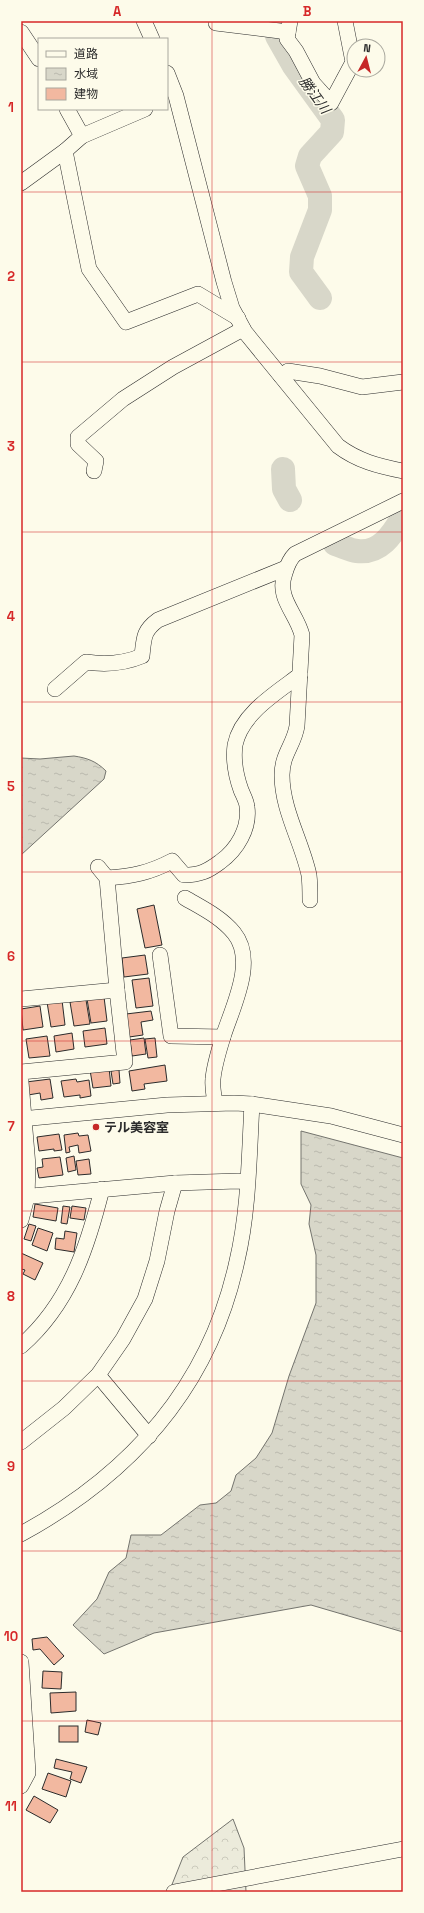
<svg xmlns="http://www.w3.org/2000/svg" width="424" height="1913" viewBox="0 0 424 1913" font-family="'Space Grotesk','Noto Sans JP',sans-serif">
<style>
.forest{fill:url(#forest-crowns);stroke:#74746e}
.water{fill:url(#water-ripples);stroke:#74746e}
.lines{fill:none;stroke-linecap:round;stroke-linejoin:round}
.river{stroke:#d8d7c9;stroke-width:24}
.building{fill:#f2b8a0;stroke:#2b2b2b}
.minor-casing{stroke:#2b2b2b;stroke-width:16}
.minor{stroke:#fdfbea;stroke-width:15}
.grid{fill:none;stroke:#d62828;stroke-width:1;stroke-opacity:0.55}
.poi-dot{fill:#c62828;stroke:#fdfbea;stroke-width:1.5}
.labels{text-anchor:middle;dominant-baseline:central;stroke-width:3;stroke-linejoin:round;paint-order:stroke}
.poi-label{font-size:13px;font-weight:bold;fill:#2b2b2b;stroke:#fdfbea;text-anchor:start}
.water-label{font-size:14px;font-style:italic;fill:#2b2b2b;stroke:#fdfbea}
.neatline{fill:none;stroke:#d62828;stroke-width:1.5}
.grid-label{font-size:13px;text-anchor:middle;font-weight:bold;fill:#d62828}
</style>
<defs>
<pattern id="forest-crowns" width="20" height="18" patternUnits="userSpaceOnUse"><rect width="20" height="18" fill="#ecebdb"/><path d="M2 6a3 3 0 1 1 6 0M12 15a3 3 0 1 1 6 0" fill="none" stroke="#cbcabc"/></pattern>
<pattern id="water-ripples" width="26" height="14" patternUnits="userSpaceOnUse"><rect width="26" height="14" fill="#d8d7c9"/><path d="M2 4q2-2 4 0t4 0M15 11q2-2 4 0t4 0" fill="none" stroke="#bab9ad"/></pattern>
</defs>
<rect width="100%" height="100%" fill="#fdfbea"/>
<!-- forest -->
<polygon class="forest" points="233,1819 244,1848 246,1892 169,1892 183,1857"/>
<!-- water -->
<g class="water">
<path d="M74,756c13,2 22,5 32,15l-2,8 -83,76v-97l19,1z"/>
<polygon points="301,1131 403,1158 403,1632 311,1605 154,1633 104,1654 73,1625 97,1599 109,1572 126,1558 131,1535 161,1535 200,1505 216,1503 231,1491 236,1475 256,1458 272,1433 289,1376 316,1303 316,1255 309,1224 311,1205 301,1184"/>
</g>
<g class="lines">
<!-- river -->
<g class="river">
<polyline points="280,21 277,36 294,66 333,120 332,132 310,156 307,166 320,196 320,210 302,257 301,272 320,298"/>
<polyline points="283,469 284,489 290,500"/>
<path d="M335,544c7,2 15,6 22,7 23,3 35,-16 46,-34"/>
</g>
</g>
<!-- building -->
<g class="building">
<polygon points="154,905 162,945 145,948 137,909"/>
<polygon points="145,955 148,974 124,977 122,958"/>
<polygon points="149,978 153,1006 136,1008 132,980"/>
<polygon points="104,997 107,1021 91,1023 87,999"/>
<polygon points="62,1000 65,1025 51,1027 47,1002"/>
<polygon points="86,1000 90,1024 74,1026 70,1002"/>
<polygon points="40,1006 43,1027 23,1030 21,1009"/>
<polygon points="151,1011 153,1020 141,1022 143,1035 129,1037 126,1014"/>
<polygon points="105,1028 107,1044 85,1047 83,1031"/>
<polygon points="72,1033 74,1049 56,1052 54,1036"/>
<polygon points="47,1036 50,1056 29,1058 26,1039"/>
<polygon points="144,1038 146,1054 132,1056 130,1040"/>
<polygon points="155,1038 157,1057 148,1058 145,1039"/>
<polygon points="165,1065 167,1081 144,1084 145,1089 132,1091 129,1071"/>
<polygon points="109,1068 111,1086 93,1088 90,1070"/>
<polygon points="119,1070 120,1083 113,1084 111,1071"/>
<polygon points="50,1079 53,1098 41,1100 40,1093 28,1095 26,1082"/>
<polygon points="76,1079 77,1082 89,1080 91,1096 80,1098 80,1095 64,1097 61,1081"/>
<polygon points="78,1133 79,1136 88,1135 91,1151 79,1153 78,1145 69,1147 70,1152 66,1153 64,1135"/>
<polygon points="59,1134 62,1150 54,1151 54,1149 39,1151 37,1137"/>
<polygon points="74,1156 76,1170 68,1172 66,1158"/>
<polygon points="60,1157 63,1175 39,1178 37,1168 43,1167 42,1159"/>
<polygon points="89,1159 91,1174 78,1175 76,1161"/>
<polygon points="35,1204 58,1208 56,1221 33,1217"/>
<polygon points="63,1206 70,1207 67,1224 61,1223"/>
<polygon points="72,1206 86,1208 84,1220 70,1218"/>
<polygon points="29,1224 36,1226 31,1241 24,1239"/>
<polygon points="38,1228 53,1233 47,1251 32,1245"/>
<polygon points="65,1231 77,1233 74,1252 55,1249 56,1238 64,1239"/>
<polygon points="21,1253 43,1263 35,1280 23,1274 25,1270 21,1269"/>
<polygon points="47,1637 64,1656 54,1665 40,1649 33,1650 32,1639"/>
<polygon points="43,1671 62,1672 61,1689 42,1688"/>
<polygon points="76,1692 76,1711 51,1713 50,1693"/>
<polygon points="87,1720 101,1723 98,1735 85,1732"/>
<rect x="59" y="1726" width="19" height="16"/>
<polygon points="56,1759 87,1767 81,1783 70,1779 72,1772 54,1768"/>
<polygon points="48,1773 71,1781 66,1797 42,1789"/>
<polygon points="34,1796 58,1810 50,1823 26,1810"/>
</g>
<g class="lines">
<!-- minor casing -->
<g class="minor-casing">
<g id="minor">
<polyline points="144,21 152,39"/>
<polyline points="290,21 287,39 296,51 313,83 331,103 353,62 345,21"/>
<polyline points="216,23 288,32"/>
<polyline points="21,32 39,59"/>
<path d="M167,73l9,23 48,186 8,26 13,24 93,114c20,15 40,20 65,25"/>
<polyline points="67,109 82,136"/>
<polyline points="65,151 89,269 126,322 198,294 238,318"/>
<polyline points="21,183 65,151 82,136 145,109"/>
<polyline points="281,376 288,371 320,376 362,387 403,382"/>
<polyline points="94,471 96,461 78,444 78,437 123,399 173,367 243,329"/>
<path d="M55,689l31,-27c20,3 37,2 56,-6 2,-18 1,-25 16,-36l128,-52"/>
<polyline points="98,867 107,878 117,990"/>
<path d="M107,878c26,-2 42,-5 65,-17l12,14c16,0 24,-4 36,-13 17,-12 30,-34 27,-55 0,-5 -4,-12 -6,-17 -5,-14 -8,-30 -6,-45 6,-31 41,-52 65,-70"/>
<path d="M185,898c17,10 36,19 49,35 23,28 -2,75 -11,104 -4,13 -9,29 -10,42 -1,8 1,16 2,24"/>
<path d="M310,900c0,-8 0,-17 -1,-25 -7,-33 -27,-65 -27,-100 0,-21 12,-30 15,-49l5,-91c-6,-23 -26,-37 -17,-62 2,-7 4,-13 10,-19l108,-53"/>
<polyline points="160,955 171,1036 223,1037"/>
<polyline points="21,999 117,990 125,1062 21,1072"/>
<polyline points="21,1082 28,1166 27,1197 21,1220"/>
<polyline points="21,1119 167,1105 234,1103 252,1104 331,1116 403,1135"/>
<polyline points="21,1197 175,1183 238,1181 247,1182"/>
<path d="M21,1346c48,-42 66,-97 81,-157"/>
<polyline points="98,1375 149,1436"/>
<polyline points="21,1442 64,1408 98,1375 123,1339 145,1299 157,1261 167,1211 175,1183"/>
<path d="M21,1534c110,-60 189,-148 216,-273 12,-51 12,-105 15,-157"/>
<polyline points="21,1662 28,1773 21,1786"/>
<polyline points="174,1892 403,1849"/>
</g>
</g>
<!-- minor -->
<use href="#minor" class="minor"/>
</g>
<!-- grid -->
<path class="grid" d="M212,21v1871M21,192h382M21,362h382M21,532h382M21,702h382M21,872h382M21,1041h382M21,1211h382M21,1381h382M21,1551h382M21,1721h382"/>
<!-- markers -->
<circle class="poi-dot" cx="96" cy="1127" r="4"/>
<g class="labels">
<!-- poi labels -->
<g class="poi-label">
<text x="104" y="1127">テル美容室</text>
</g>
<!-- water labels -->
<g class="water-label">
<text transform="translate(315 95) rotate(54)">勝江川</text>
</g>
</g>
<!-- border -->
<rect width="424" height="1913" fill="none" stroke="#fdfbea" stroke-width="44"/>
<!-- legend -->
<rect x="38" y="38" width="130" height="72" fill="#fdfbea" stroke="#a9a89e"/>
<rect x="46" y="51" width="20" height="6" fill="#fdfbea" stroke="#a9a89e"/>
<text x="74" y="58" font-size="12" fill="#2b2b2b">道路</text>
<rect x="46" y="68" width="20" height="12" fill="url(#water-ripples)" stroke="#a9a89e"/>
<text x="74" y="78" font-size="12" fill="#2b2b2b">水域</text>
<rect x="46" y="88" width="20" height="12" fill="#f2b8a0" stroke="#a9a89e"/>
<text x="74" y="98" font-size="12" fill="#2b2b2b">建物</text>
<!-- north arrow -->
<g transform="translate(366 58) rotate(7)"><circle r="19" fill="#fdfbea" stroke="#a9a89e"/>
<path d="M0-3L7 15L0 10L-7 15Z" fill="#c62828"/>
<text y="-6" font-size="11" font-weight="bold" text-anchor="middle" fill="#2b2b2b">N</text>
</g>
<rect x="22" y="22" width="380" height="1869" class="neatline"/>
<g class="grid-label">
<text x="117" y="16">A</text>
<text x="307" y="16">B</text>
<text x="11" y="112">1</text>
<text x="11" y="281">2</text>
<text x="11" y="451">3</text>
<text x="11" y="621">4</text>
<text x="11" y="791">5</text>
<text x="11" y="961">6</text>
<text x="11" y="1131">7</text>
<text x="11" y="1301">8</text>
<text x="11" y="1471">9</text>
<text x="11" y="1641">10</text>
<text x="11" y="1811">11</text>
</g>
</svg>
